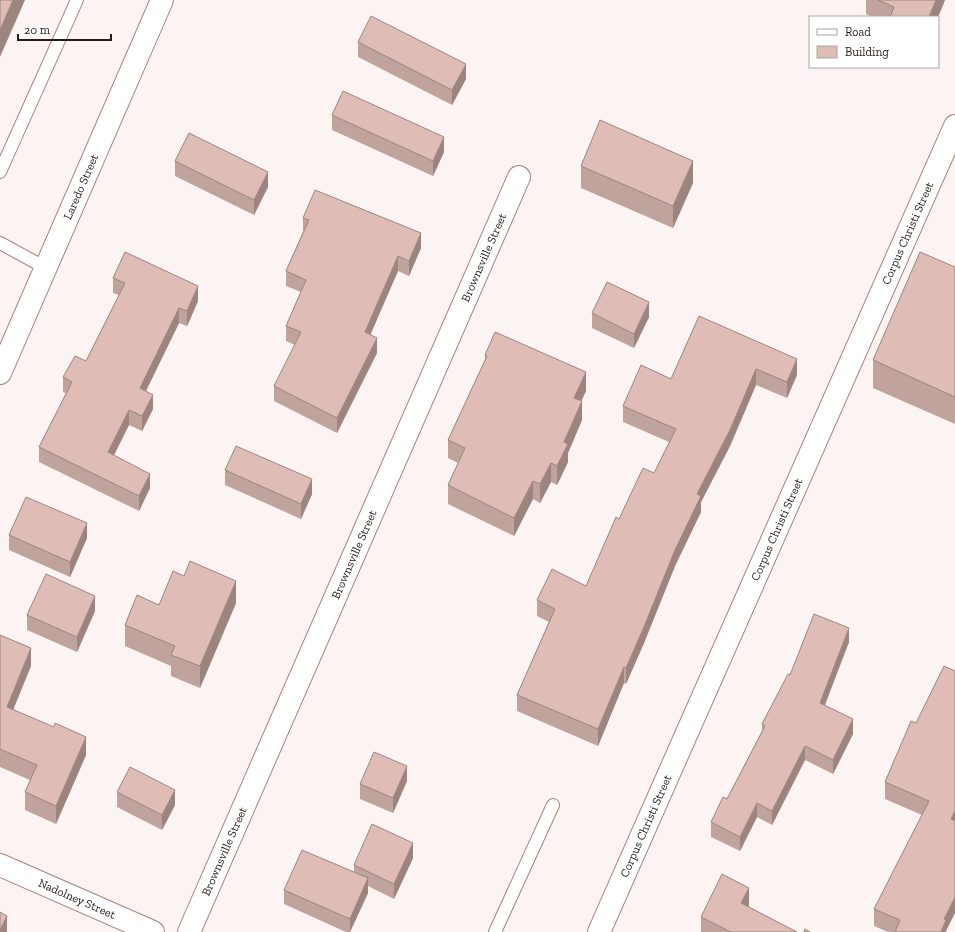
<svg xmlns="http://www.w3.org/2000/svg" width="955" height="932" viewBox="0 0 955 932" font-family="'Zilla Slab',serif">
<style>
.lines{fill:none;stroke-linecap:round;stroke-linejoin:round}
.lane-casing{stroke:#a3837d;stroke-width:14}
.street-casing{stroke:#a3837d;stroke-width:24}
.secondary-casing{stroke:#a3837d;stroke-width:24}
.lane{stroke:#fff;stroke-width:12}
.street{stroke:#fff;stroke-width:22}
.secondary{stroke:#fff;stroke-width:22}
.wall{fill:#c0a39d}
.shaded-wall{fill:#9c847f}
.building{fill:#dfbdb6;stroke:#9c847f}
.labels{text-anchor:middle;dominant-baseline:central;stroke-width:4;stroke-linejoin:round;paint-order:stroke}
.street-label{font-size:12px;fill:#271b18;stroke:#fff}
</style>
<rect width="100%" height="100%" fill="#fbf4f2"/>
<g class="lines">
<!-- lane casing -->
<g class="lane-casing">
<g id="lane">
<polyline points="0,172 77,0"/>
<polyline points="0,243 46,268"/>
<polyline points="495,932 553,805"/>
</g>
</g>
<!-- street casing -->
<g class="street-casing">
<g id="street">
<path id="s1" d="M0,373l162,-373"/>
<path id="s2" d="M0,865l153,67"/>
<path id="s3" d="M189,932l330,-755"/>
</g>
</g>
<!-- secondary casing -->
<g class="secondary-casing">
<g id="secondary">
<path id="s4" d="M599,932l356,-806"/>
</g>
</g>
<!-- lane -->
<use href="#lane" class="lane"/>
<!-- street -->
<use href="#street" class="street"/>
<!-- secondary -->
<use href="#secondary" class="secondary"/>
</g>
<!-- wall -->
<g class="wall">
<polygon points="866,0 945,0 938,17 872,17 866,14"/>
<polygon points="358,42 466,79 452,105 358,57"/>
<polygon points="332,115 444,152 433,176 332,130"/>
<polygon points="175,161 268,187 254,215 175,176"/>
<polygon points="581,166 693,183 673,228 581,188"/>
<polygon points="303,218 421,248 409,276 398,271 370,335 377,353 337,433 274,401 274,386 295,345 286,341 286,326 301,292 286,286 286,271 303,232"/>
<polygon points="955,267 955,424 873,388 873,360"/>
<polygon points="113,278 198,301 187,326 179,323 146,391 153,409 142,431 129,425 114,455 150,488 139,511 39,462 39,447 66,393 63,392 63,377 86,361 119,295 113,293"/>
<polygon points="592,313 649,317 634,348 592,328"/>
<polygon points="699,316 797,375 787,398 756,385 730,446 701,502 701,512 675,566 644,643 626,684 624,683 598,746 517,711 517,695 549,622 537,616 537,600 586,586 619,519 654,473 669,442 623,422 623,406 671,379"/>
<polygon points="485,355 586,391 581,401 582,420 568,453 568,462 557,485 551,482 540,503 533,499 514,536 448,504 448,485 458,463 448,458 448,440 485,361"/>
<polygon points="225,470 312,494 301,519 225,485"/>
<polygon points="9,535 87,538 70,577 9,550"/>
<polygon points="236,603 200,688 171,676 171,666 125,646 125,625 159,605"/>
<polygon points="95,611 77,652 27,630 27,615"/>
<polygon points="0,635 31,666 13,709 86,755 56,824 25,810 25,792 30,780 0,767"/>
<polygon points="849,642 825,705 853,734 833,774 805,760 772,825 757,817 740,851 711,837 711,822 727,799 762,731 762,724 790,675"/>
<polygon points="955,671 946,932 888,932 874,926 874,909 922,815 885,799 885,782 916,723"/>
<polygon points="407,781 393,813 360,799 360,784"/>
<polygon points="117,792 175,805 162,830 117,807"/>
<polygon points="413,858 394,899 368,886 368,893 350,932 346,932 284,904 284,890 354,872 354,865"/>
<polygon points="749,907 797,932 701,932 701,917"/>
</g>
<!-- shaded-wall -->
<g class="shaded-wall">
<polygon points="13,0 25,0 0,57 0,30"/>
<polygon points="936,0 945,0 938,17 929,17"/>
<polygon points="466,64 466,79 452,105 452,90"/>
<polygon points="444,137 444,152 433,176 433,161"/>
<polygon points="693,161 693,183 673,228 673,206"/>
<polygon points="268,172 268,187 254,215 254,200"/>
<polygon points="421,233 421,248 409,276 409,261"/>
<polygon points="398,256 398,271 365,347 365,332"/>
<polygon points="198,286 198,301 187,326 187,311"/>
<polygon points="649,302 649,317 634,348 634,334"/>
<polygon points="179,308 179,323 140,403 140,388"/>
<polygon points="377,338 377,353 337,433 337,418"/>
<polygon points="797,359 797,375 787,398 787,382"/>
<polygon points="756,369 756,385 730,446 701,502 701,512 675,566 644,643 626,684 626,668 697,494"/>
<polygon points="586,372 586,391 574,416 574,398"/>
<polygon points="153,395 153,409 142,431 142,416"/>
<polygon points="582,401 582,420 568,453 568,462 557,485 557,466 564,442"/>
<polygon points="129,410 129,425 108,467 108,452"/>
<polygon points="551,463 551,482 540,503 540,484"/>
<polygon points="150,474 150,488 139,511 139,496"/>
<polygon points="312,479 312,494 301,519 301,504"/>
<polygon points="533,481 533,499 514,536 514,518"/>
<polygon points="87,523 87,538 70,577 70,562"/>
<polygon points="236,581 236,603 200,688 200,666"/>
<polygon points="95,596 95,611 77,652 77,637"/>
<polygon points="849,628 849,642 820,717 820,703"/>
<polygon points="31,648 31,666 7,725 7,707"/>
<polygon points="624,667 624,683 598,746 598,729"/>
<polygon points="853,719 853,734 833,774 833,760"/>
<polygon points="86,737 86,755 56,824 56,806"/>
<polygon points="805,746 805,760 772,825 772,811"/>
<polygon points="407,766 407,781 393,813 393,798"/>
<polygon points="175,790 175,805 162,830 162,815"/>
<polygon points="757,803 757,817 740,851 740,837"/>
<polygon points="955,811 955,828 951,819"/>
<polygon points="413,843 413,858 394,899 394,884"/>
<polygon points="368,878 368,893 350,932 350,919"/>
<polygon points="749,888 749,912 741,903"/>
<polygon points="955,897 955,913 946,931 946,932 941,932 944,919"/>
<polygon points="7,916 7,932 0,932 0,930"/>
</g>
<!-- building -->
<g class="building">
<polygon points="0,0 13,0 0,30"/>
<polygon points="878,0 936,0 929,17 890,17 894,7"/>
<polygon points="371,16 466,64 452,90 358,42"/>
<polygon points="343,91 444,137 433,161 332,115"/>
<polygon points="600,120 693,161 673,206 581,166"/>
<polygon points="189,133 268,172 254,200 175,161"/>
<polygon points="315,190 421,233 409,261 398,256 365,332 377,338 337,418 274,386 301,332 286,326 306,280 286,271 309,220 303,218"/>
<polygon points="125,252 198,286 187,311 179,308 140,388 153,395 142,416 129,410 108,452 150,474 139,496 39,447 72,382 63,377 75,356 86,361 125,283 113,278"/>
<polygon points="920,252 955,267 955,397 873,360"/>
<polygon points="607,282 649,302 634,334 592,313"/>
<polygon points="699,316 797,359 787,382 756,369 730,430 697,494 701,496 675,550 644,627 626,668 624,667 598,729 517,695 555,609 537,600 552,569 586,586 616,517 619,519 643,468 654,473 676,429 623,406 641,365 671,379"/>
<polygon points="495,332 586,372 574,398 582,401 564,442 568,444 557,466 551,463 540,484 533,481 514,518 448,485 465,448 448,440 487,356 485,355"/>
<polygon points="236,446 312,479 301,504 225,470"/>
<polygon points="26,497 87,523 70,562 9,535"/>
<polygon points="190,561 236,581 200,666 171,655 175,646 125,625 137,595 159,605 173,571 184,576"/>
<polygon points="46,574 95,596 77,637 27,615"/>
<polygon points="814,614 849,628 820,703 853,719 833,760 805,746 772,811 757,803 740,837 711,822 723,797 727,799 765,726 762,724 788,674 790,675"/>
<polygon points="0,635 31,648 7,707 54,727 55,723 86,737 56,806 25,792 37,765 0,749"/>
<polygon points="944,666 955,671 955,811 951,819 955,821 955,897 944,919 946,920 941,932 895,932 900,920 874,909 929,801 885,782 911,721 916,723"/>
<polygon points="374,752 407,766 393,798 360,784"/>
<polygon points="130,767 175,790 162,815 117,792"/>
<polygon points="372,824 413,843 394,884 354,865"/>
<polygon points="302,850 368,878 350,919 284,890"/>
<polygon points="722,874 749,888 741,903 797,932 731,932 701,917"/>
<polygon points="0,912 7,916 0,930"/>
<polygon points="805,929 810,932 804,932"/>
</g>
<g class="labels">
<!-- street labels -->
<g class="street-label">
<text stroke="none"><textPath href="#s1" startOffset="203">Laredo Street</textPath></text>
<text stroke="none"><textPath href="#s4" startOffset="764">Corpus Christi Street</textPath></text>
<text stroke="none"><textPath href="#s3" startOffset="736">Brownsville Street</textPath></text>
<text stroke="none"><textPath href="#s4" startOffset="440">Corpus Christi Street</textPath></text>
<text stroke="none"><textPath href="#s3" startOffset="412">Brownsville Street</textPath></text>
<text stroke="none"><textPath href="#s4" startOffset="116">Corpus Christi Street</textPath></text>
<text stroke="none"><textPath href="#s3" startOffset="88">Brownsville Street</textPath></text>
<text stroke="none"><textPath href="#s2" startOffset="84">Nadolney Street</textPath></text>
</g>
</g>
<!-- legend -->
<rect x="809" y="16" width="130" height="52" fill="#ffffff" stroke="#a9a4a3"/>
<rect x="817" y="29" width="20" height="6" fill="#ffffff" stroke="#a9a4a3"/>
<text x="845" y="36" font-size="12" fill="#271b18">Road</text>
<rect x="817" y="46" width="20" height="12" fill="#dfbdb6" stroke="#a9a4a3"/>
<text x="845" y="56" font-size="12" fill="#271b18">Building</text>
<!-- scale -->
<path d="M18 34v6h93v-6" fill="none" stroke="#271b18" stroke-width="2"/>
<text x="24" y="34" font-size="12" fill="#271b18" stroke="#ffffff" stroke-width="3" paint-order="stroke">20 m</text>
</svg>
